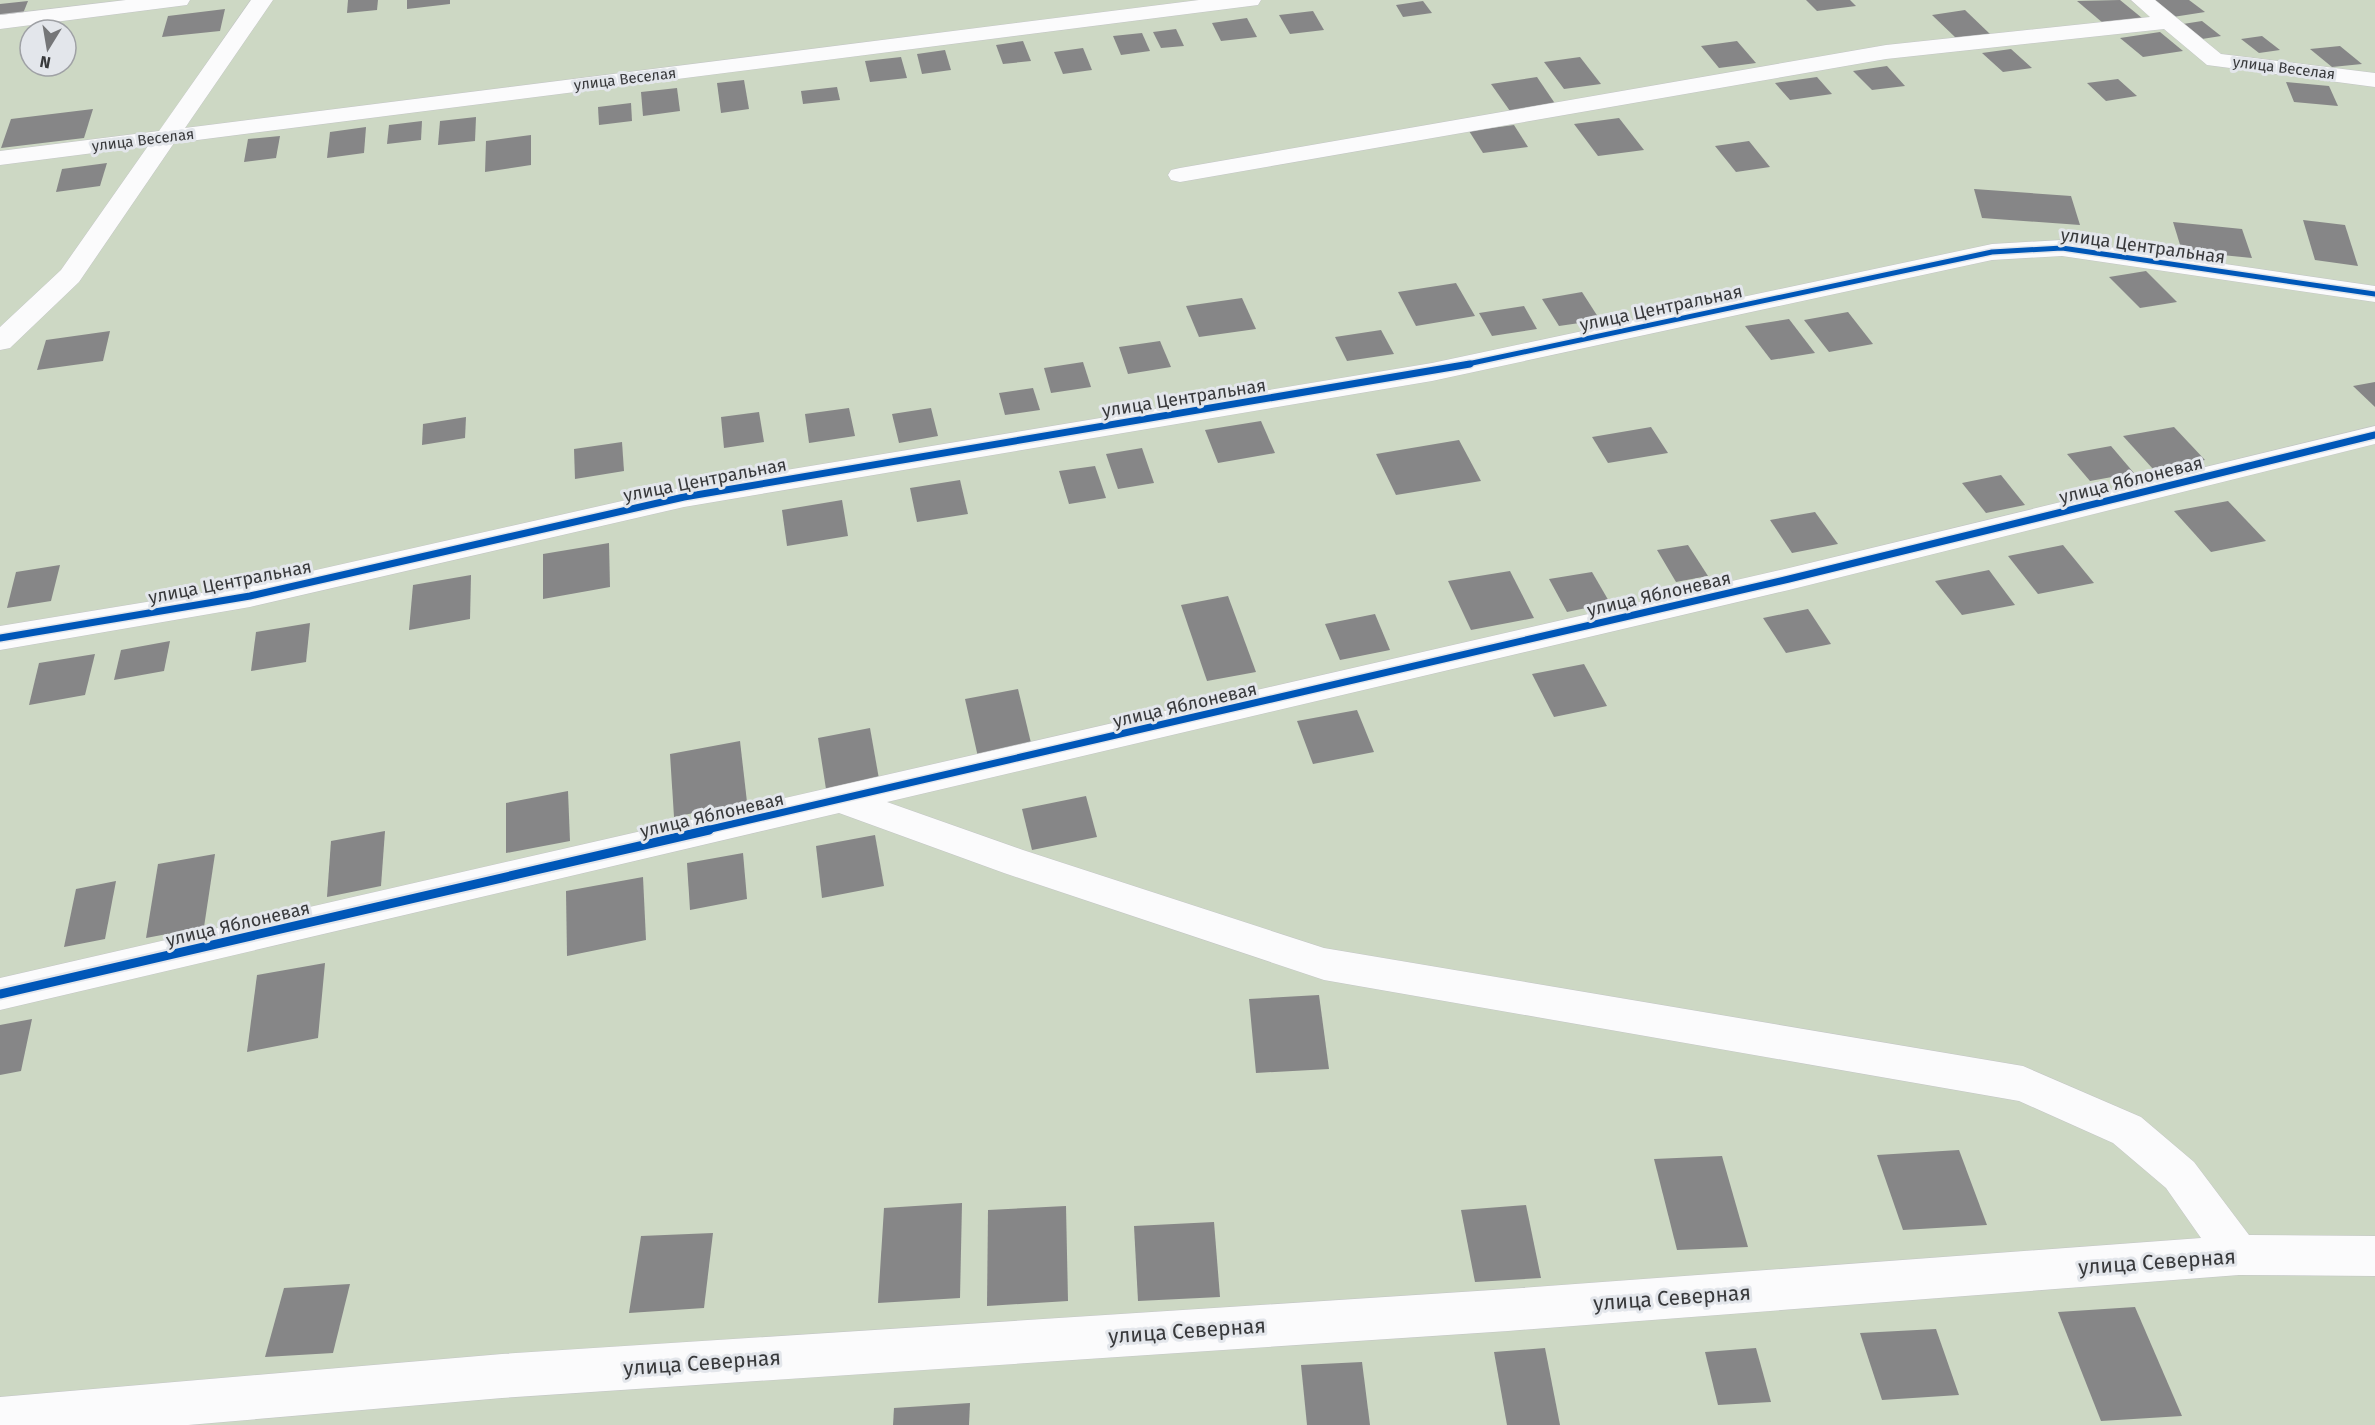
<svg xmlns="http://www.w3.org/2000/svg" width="2375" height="1425" viewBox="0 0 2375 1425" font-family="'Fira Sans',sans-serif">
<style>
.green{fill:#cdd8c4;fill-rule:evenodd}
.building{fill:#868687}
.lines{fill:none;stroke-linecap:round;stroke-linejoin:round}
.street-casing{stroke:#c3c5c6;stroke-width:1}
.street{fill:#fbfbfc;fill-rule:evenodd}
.cycleway-far2-casing{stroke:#e3e6eb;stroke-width:8}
.cycleway-far1-casing{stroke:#e3e6eb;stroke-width:10}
.cycleway-casing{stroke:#e3e6eb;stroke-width:13}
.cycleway-far2{stroke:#0057b8;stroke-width:5}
.cycleway-far1{stroke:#0057b8;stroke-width:7}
.cycleway{stroke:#0057b8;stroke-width:9}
.labels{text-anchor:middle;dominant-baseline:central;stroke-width:6;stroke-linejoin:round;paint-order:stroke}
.far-street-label{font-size:15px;fill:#38393b;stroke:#e3e6eb}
.street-label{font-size:18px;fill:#38393b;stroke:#e3e6eb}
.near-street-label{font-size:21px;fill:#38393b;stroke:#e3e6eb}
</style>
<rect width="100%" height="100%" fill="#e5e7e9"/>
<!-- green -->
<path class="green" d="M0,0h2375v1425h-2375zM30,30h36v36h-36z"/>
<!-- building -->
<g class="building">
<polygon points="348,0 378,0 377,10 347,13"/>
<polygon points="407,0 450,0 450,4 407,9"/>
<polygon points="1806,0 1850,0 1856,6 1817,11"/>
<polygon points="2120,0 2142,18 2103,23 2077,1"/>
<polygon points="2152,0 2189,0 2205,12 2173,17"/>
<polygon points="28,1 22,16 0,18 0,4"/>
<polygon points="1423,1 1432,13 1403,17 1396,5"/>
<polygon points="225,9 220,31 162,37 168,16"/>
<polygon points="1965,10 1990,34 1956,38 1932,15"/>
<polygon points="1313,11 1324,30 1290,34 1279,15"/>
<polygon points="1247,18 1257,37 1221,41 1212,23"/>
<polygon points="2202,21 2221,36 2202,39 2183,24"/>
<polygon points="1176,29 1184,46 1161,48 1153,32"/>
<polygon points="2160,32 2183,51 2143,57 2120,38"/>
<polygon points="1142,33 1150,51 1121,55 1113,36"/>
<polygon points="2262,36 2280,50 2259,53 2241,39"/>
<polygon points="1023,41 1031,61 1003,64 996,45"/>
<polygon points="1737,41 1756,63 1719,68 1701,46"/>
<polygon points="2340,46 2362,64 2332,67 2310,49"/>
<polygon points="1083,48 1092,70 1063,74 1054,52"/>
<polygon points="2011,49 2032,68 2003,72 1982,53"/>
<polygon points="945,50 951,70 922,74 917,54"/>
<polygon points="901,57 907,78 870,82 865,61"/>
<polygon points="1580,57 1601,84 1564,89 1544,62"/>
<polygon points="1887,66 1905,86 1872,90 1853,71"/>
<polygon points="1537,77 1556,105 1510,111 1491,84"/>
<polygon points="1817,77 1832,94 1790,100 1775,83"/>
<polygon points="2118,79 2137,96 2106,101 2087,83"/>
<polygon points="744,80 749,109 721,113 717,83"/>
<polygon points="2286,82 2329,86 2338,106 2294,102"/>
<polygon points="837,87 840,100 803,104 801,91"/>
<polygon points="677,88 680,111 643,116 641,92"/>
<polygon points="631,103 632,121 599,125 598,107"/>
<polygon points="93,109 84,138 1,148 11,119"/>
<polygon points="476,117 475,141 438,145 440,121"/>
<polygon points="1619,118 1644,150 1598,156 1574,124"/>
<polygon points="422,121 421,140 387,144 389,125"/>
<polygon points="1514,125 1528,147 1483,153 1469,131"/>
<polygon points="366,127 364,153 327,158 330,132"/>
<polygon points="531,135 531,165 485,172 486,141"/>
<polygon points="280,136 276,158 244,162 248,139"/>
<polygon points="1749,141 1770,167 1736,172 1715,146"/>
<polygon points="107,163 100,186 56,192 62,169"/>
<polygon points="1974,189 2071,196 2080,225 1982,218"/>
<polygon points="2303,220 2345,225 2358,266 2315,260"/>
<polygon points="2173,222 2242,229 2252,258 2182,251"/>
<polygon points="2146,271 2177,302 2140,308 2109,277"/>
<polygon points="1456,283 1475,316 1416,326 1398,292"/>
<polygon points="1582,292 1600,320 1559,326 1542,299"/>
<polygon points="1242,298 1256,329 1199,337 1186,306"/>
<polygon points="1524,306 1537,329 1492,336 1479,313"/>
<polygon points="1848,312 1873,344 1829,352 1804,320"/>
<polygon points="1789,319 1815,353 1771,360 1745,326"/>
<polygon points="1381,330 1394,354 1347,361 1335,337"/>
<polygon points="110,331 103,361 37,370 46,340"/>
<polygon points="1160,341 1171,367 1128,374 1119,347"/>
<polygon points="1083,362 1091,387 1051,393 1044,368"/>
<polygon points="2375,382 2375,407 2353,386"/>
<polygon points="1033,388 1040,410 1005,415 999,393"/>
<polygon points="849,408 855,436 809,443 805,414"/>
<polygon points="931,408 938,436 899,443 892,414"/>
<polygon points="759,412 764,442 724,448 721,417"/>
<polygon points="466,417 465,438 422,445 423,424"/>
<polygon points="1261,421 1275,453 1218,463 1205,430"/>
<polygon points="1651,427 1668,453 1608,463 1592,437"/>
<polygon points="2174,427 2205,460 2153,469 2123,436"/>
<polygon points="1459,440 1481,481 1396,495 1376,454"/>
<polygon points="622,442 624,471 575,479 574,449"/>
<polygon points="2111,446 2134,473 2090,481 2067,454"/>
<polygon points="1142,448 1154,483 1118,489 1106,454"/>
<polygon points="1095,466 1106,498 1069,504 1059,471"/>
<polygon points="2001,475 2025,505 1986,513 1962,483"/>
<polygon points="960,480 968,514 917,522 910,488"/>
<polygon points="842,500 848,536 787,546 782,510"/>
<polygon points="2228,501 2266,541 2211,552 2174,511"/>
<polygon points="1815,512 1838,544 1792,553 1770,520"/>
<polygon points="609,543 610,587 543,599 543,554"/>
<polygon points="1688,545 1708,576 1676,582 1657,550"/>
<polygon points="2063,545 2094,583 2038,594 2008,556"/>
<polygon points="60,565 51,601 7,608 16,572"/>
<polygon points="1989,570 2015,605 1962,615 1935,581"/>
<polygon points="1510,571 1534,618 1471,630 1448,581"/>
<polygon points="1592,572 1610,603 1567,612 1549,579"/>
<polygon points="471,575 470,619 409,630 413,585"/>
<polygon points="1228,596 1256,672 1207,681 1181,605"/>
<polygon points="1808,609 1831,644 1786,653 1763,618"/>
<polygon points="1375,614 1390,650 1340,660 1325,624"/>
<polygon points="310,623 306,662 251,671 256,632"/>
<polygon points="170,641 164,671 114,680 121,650"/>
<polygon points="95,654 85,695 29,705 39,663"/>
<polygon points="1584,664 1607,706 1554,717 1532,674"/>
<polygon points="1018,689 1032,747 978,757 965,699"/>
<polygon points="1357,710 1374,752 1313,764 1297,721"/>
<polygon points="870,728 879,779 826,789 818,738"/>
<polygon points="740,741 747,802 674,817 670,754"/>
<polygon points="568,791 570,841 506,853 506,803"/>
<polygon points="1086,796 1097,837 1032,850 1022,809"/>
<polygon points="385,831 381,886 327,897 331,841"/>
<polygon points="875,835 884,886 822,898 816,846"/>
<polygon points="743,853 747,899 690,910 687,863"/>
<polygon points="215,854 204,927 146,938 158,864"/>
<polygon points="643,877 646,940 567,956 566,891"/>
<polygon points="116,881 105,939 64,947 76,889"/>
<polygon points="325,963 318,1038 247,1052 257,975"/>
<polygon points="1319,995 1329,1069 1256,1073 1249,999"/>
<polygon points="32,1019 21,1071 0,1075 0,1025"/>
<polygon points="1959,1150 1987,1225 1903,1230 1877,1155"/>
<polygon points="1722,1156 1748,1247 1677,1250 1654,1159"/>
<polygon points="962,1203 960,1298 878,1303 884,1208"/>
<polygon points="1526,1205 1541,1278 1475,1282 1461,1210"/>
<polygon points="1066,1206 1068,1301 987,1306 988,1210"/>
<polygon points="1214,1222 1220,1297 1138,1301 1134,1226"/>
<polygon points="713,1233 704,1308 629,1313 641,1236"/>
<polygon points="350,1284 333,1353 265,1357 284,1288"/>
<polygon points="2135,1307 2182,1416 2101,1421 2058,1312"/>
<polygon points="1936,1329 1959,1395 1882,1400 1860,1333"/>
<polygon points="1545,1348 1560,1425 1507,1425 1494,1352"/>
<polygon points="1756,1348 1771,1402 1718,1405 1705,1352"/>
<polygon points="1362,1362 1370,1425 1307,1425 1301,1365"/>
<polygon points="970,1403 969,1425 893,1425 894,1408"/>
</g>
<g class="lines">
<!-- street casing -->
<g class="street-casing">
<g id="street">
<polygon points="126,0 190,0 187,5 179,6 0,29 0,15"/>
<polygon points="251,0 273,0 185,128 1199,0 1261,0 1258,5 1250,6 174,143 79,282 10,348 0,350 0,327 61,270 148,146 0,165 0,151 159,131"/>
<polygon points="2131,0 2155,0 2221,54 2375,73 2375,87 2207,65 2164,29 1886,59 1180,182 1171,180 1168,175 1171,170 1180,168 1886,45 2150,17"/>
<polygon points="2062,240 2375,286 2375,302 2062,256 1992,260 1432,381 684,507 250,607 0,650 0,626 250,585 684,487 1432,363 1992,244"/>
<polygon points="2375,426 2375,444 1789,590 887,802 1023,850 1324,948 2023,1066 2141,1117 2194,1162 2249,1235 2375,1236 2375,1276 2239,1275 1508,1331 502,1398 188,1425 0,1425 0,1397 502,1354 1508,1289 2201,1238 2166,1188 2113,1143 2019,1101 1324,980 1004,873 839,813 0,1010 0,978 1789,568"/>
</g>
</g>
<!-- street -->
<use href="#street" class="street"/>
<!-- cycleway-far2 casing -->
<g class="cycleway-far2-casing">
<polyline id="cycleway-far2" points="1463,365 1992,252 2062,248 2375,294"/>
</g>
<!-- cycleway-far1 casing -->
<g class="cycleway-far1-casing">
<g id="cycleway-far1">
<polyline points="0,638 250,596 684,497 1470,364"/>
<polyline points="702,831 1789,579 2375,435"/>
</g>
</g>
<!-- cycleway casing -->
<g class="cycleway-casing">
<polyline id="cycleway" points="0,994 709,830"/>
</g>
<!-- cycleway-far2 -->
<use href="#cycleway-far2" class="cycleway-far2"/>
<!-- cycleway-far1 -->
<use href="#cycleway-far1" class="cycleway-far1"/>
<!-- cycleway -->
<use href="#cycleway" class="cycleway"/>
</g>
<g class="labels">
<!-- far-street labels -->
<g class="far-street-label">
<text transform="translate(2284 68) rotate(7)">улица Веселая</text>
<text transform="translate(625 79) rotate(-7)">улица Веселая</text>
<text transform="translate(143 140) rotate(-7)">улица Веселая</text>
</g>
<!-- street labels -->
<g class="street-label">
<text transform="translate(2143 246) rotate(8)">улица Центральная</text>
<text transform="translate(1661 308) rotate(-12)">улица Центральная</text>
<text transform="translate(1184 398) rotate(-9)">улица Центральная</text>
<text transform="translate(705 480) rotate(-11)">улица Центральная</text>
<text transform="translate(2131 480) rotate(-14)">улица Яблоневая</text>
<text transform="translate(230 582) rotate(-11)">улица Центральная</text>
<text transform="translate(1659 594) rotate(-13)">улица Яблоневая</text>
<text transform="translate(1185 705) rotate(-13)">улица Яблоневая</text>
<text transform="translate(712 815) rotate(-13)">улица Яблоневая</text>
<text transform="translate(238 924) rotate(-13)">улица Яблоневая</text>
</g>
<!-- near-street labels -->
<g class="near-street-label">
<text transform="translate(2157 1262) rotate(-4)">улица Северная</text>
<text transform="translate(1672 1298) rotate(-4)">улица Северная</text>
<text transform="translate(1187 1331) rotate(-4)">улица Северная</text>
<text transform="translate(702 1363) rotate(-4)">улица Северная</text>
</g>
</g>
<!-- north arrow -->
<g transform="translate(48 48) rotate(191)"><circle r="28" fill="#e3e6eb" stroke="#9fa1a5" stroke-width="1.5"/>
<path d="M0-4.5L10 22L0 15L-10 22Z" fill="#757678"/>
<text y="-9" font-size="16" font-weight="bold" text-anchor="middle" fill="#38393b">N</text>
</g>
</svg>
